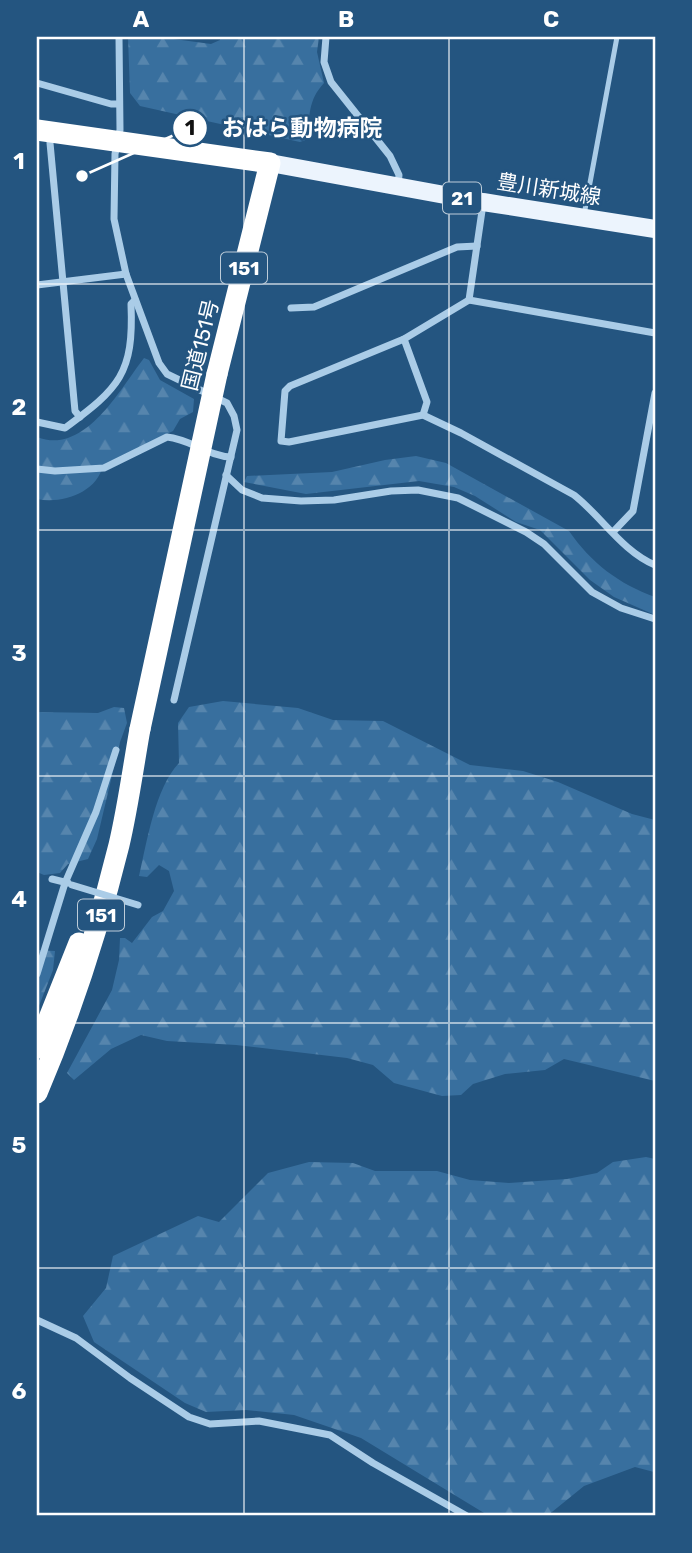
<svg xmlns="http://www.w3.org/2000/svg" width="692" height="1553" viewBox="0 0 692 1553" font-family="Rubik,'Noto Sans JP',sans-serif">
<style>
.forest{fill:url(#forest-firs)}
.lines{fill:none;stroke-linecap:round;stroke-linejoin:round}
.lane{stroke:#aacce7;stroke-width:5}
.street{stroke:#aacce7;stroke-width:7}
.primary{stroke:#ecf4fd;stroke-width:18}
.highway{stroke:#fff;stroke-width:21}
.street-bridge{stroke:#aacce7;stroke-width:7}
.highway-bridge{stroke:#fff;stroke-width:21}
.grid{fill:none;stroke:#fff;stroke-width:2;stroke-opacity:0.55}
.labels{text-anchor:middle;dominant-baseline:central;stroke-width:5;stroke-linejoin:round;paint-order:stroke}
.shield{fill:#245580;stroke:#bdccd9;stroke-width:2}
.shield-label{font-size:19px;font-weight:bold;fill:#fff}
.street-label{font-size:21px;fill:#fff;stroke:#245580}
.leader{fill:none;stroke:#fff;stroke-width:2.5}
.callout-dot{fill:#fff;stroke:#245580;stroke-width:2.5}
.mark-label{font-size:21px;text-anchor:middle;font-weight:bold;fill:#111}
.callout-label{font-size:23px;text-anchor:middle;font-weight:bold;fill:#fff;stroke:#245580;stroke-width:5;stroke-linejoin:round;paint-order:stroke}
.neatline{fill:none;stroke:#fff;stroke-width:2.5}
.grid-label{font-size:23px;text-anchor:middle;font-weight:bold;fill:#fff}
</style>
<defs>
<pattern id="forest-firs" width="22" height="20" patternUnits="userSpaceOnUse" patternTransform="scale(1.75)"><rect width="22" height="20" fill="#386f9e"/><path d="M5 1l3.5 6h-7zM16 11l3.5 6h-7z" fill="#5685ad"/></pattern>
</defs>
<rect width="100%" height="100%" fill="#245580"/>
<!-- forest -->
<g class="forest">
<path d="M128,37h31l52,7 9,-4v-3h99l-2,15 7,31c-16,17 -15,34 -16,56l-8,3 -160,-36 -10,-13z"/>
<path d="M144,358l5,2 11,20 34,19 -1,13 -13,7 -7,12 -70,34c-6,28 -41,39 -66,34v-62c48,19 83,-48 107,-79z"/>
<path d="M416,456l30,7 123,68c22,32 50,53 86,66v18l-41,-18 -24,-17 -50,-50 -24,-8 -41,-26 -21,-9 -35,-6 -113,13 -62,-12 3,-6 85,-4 53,-12z"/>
<path d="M223,701l75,7 35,12 50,1 87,44 53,6 35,11 74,32 23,6v261l-91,-22 -19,11 -40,4 -32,10 -12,11 -19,1 -48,-13 -21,-18 -26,-7 -111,-13 -69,-4 -26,-6 -30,14 -37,31 -7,-7 45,-83 7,-30 1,-22h5l7,5 20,-26 11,-6 11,-20 -5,-20 -10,-6 -12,12 -8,-1c8,-34 16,-88 40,-113l-1,-40 11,-16z"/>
<polygon points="114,707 124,708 127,723 120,742 97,839 88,859 68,864 60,873 44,875 37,872 37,712 98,713"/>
<polygon points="38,950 55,951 53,970 37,1011"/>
<polygon points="646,1157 655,1159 655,1475 654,1472 635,1467 584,1486 547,1516 489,1516 361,1438 294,1415 246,1410 206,1412 185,1403 94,1342 83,1316 106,1288 113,1256 198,1216 219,1222 268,1173 309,1162 353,1163 375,1171 437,1171 470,1180 509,1183 567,1179 597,1173 613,1162"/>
</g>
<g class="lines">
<!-- lane -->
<polyline class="lane" points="584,215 617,37"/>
<!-- street -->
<g class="street">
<polyline points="119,37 120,130 115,154 114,219 126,274 159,363 167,374 227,403 234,416 237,430 174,700"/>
<polyline points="326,37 324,62 331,82 390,156 399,175 398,186"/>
<polyline points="37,83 111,104 119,104"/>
<polyline points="52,133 50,143 75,411 80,417"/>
<polyline points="37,285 126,274"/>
<polyline points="469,300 483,204"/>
<polyline points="291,308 314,307 457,247 477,246"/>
<path d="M655,333l-186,-33 -65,39 -114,47 -5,5 -4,50 8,1 134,-27 38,18 113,62c28,22 48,56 81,70"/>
<polyline points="404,339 427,402 423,415"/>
<path d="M37,422l28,6c54,-40 69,-54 66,-124l4,-4"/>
<path d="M37,469l18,2 49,-3 63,-31c23,2 41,19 64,20"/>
<polyline points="226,475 242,490 262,498 301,501 334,500 391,491 418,490 458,498 526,532 544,544 592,592 621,608 655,619"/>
<polyline points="613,532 633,511 655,393"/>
<polyline points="52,879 68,883"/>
<polyline points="37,974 65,883 96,812 116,750"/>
<polyline points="37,1320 76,1338 130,1378 189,1417 210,1424 259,1421 330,1435 373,1463 467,1516"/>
</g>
<!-- primary -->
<polyline class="primary" points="270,163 483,202 655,229"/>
<!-- highway -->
<g class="highway">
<polyline points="37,130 270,163 217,374"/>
<polyline points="37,1048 79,943"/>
<path d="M37,1093c34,-80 61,-163 82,-248 9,-38 14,-77 21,-116"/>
</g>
<!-- street-bridge -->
<polyline class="street-bridge" points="72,885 138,905"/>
<!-- highway-bridge -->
<polyline class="highway-bridge" points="140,729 217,374"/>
</g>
<!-- grid -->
<path class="grid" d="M244,37v1479M449,37v1479M37,284h618M37,530h618M37,776h618M37,1023h618M37,1268h618"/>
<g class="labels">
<!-- shield labels -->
<g class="shield">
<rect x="443" y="182.5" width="38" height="31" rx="5"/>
<rect x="221" y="252.5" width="46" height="31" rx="5"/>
<rect x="78" y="899.5" width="46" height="31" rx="5"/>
</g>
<g class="shield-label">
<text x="462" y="198">21</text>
<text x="244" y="268">151</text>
<text x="101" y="915">151</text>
</g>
<!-- street labels -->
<g class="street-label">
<text transform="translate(549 189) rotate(9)">豊川新城線</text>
<text transform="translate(200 345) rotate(-76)">国道151号</text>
</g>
</g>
<!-- callouts -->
<path class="leader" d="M82 176L190 128"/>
<g class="callout-dot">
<circle cx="82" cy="176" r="7"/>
<circle cx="190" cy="128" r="18"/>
</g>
<g class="mark-label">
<text x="190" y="135">1</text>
</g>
<g class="callout-label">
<text x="302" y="136">おはら動物病院</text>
</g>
<!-- border -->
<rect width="692" height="1553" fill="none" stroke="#245580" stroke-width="77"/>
<rect x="38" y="38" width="616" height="1476" class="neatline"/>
<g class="grid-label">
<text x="141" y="27">A</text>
<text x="346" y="27">B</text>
<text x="551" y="27">C</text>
<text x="19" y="169">1</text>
<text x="19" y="415">2</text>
<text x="19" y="661">3</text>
<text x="19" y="907">4</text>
<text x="19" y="1153">5</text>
<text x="19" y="1399">6</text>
</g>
</svg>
